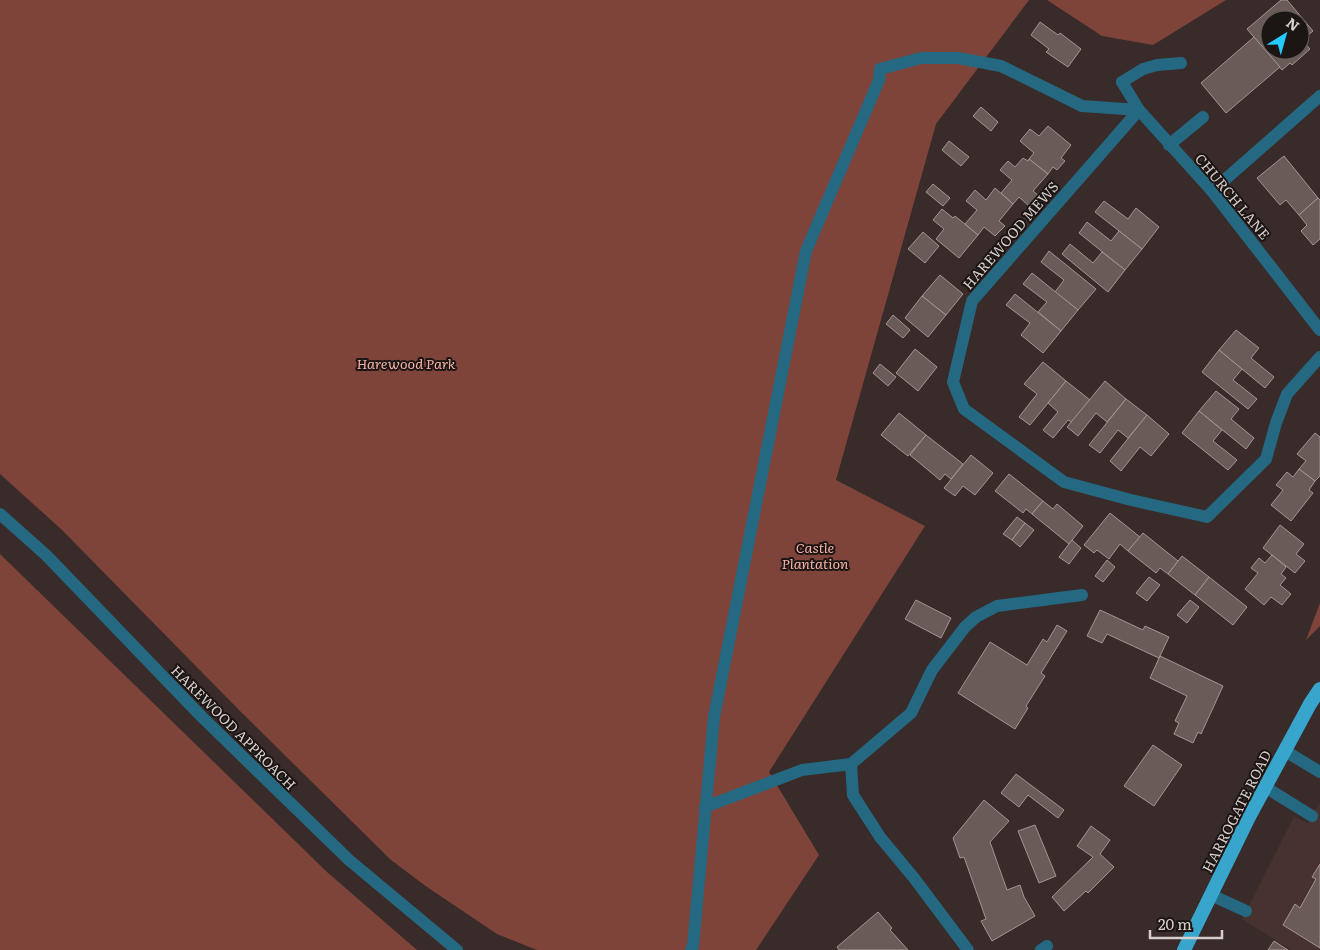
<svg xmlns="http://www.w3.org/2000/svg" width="1320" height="950" viewBox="0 0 1320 950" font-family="Literata,serif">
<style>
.built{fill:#47322f}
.green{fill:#7e443a}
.building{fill:#6a5b58;stroke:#a59591;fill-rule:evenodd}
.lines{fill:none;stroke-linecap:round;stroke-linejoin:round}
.service{stroke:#256881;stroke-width:12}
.minor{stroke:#256881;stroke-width:12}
.trunk{stroke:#38a5cc;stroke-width:14}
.labels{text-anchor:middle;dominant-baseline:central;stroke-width:4;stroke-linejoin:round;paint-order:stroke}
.street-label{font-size:14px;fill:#d8cfcd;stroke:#1b1514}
.park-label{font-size:14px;font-style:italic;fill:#f7b1a4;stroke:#1b1514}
</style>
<rect width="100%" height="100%" fill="#392b29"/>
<!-- built -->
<polygon class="built" points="1320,803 1320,950 1291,950 1242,919 1294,817 1308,823"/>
<!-- green -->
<g class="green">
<polygon points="0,0 1029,0 936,124 836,480 925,526 769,772 819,855 756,950 537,950 497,934 427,887 391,860 240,711 61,529 0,474"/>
<polygon points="1047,0 1226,0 1153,45 1102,36"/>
<polygon points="0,554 327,872 417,950 0,950"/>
<polygon points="1320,603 1320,626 1306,640"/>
</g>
<!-- building -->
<g class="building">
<path d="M1281,0h6l26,31 -11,9 8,9 -18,16 -2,-2 -8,7 -35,-41zM1270,20h30v30h-30z"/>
<polygon points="1040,22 1058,35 1060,33 1081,49 1068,67 1046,52 1049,49 1031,35"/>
<polygon points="1254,37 1280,67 1226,113 1201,83"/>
<polygon points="981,107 998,122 991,131 973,116"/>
<polygon points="1048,126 1071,145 1061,158 1065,161 1057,170 1053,167 1048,174 1029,159 1034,153 1020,141 1030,129 1039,136"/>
<polygon points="949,141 969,157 961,166 942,150"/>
<polygon points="1284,156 1318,198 1299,215 1286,200 1280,205 1257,178"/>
<polygon points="1023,158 1028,161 1029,159 1048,174 1033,191 1039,196 1030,207 1019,197 1013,204 1001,193 1012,180 1000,170 1008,161 1015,167"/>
<polygon points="933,184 950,198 943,206 926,192"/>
<polygon points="995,188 1013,204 999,221 1005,226 995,236 984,227 978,235 965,224 977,210 966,201 975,190 986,200"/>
<polygon points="1318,198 1320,200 1320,239 1313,245 1301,231 1307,225 1299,215"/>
<polygon points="1104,201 1128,219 1136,208 1159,227 1142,249 1095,212"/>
<polygon points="942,209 953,218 955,216 978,235 959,258 936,239 944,229 933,220"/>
<polygon points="1087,222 1111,241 1119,231 1142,249 1125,270 1079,233"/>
<polygon points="923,232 939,246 925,263 908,249"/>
<polygon points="1070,244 1093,263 1102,252 1125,270 1108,292 1062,254"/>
<polygon points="1049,251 1096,289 1078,310 1055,292 1064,280 1041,262"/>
<polygon points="1032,273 1078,310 1061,331 1038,312 1047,302 1023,284"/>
<polygon points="940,275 963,294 946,315 922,296"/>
<polygon points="1015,294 1061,331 1043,353 1021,335 1030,323 1006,305"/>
<polygon points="922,296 946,315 928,337 905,318"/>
<polygon points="893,315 910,330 903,338 886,324"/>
<polygon points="1236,330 1259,348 1251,358 1274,377 1265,388 1219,350"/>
<polygon points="915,349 937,367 918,391 896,373"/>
<polygon points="1219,350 1242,369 1233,380 1257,399 1248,409 1202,372"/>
<polygon points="1043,362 1066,381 1030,425 1019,417 1037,394 1024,384"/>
<polygon points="880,364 896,377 888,386 873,373"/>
<polygon points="1066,381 1090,400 1072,422 1068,420 1053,438 1043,430 1058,412 1048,403"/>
<polygon points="1105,381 1126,399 1107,422 1096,413 1078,436 1067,427"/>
<polygon points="1216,391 1239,409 1231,419 1254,438 1246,449 1199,411"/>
<polygon points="1126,399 1147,415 1128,438 1118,430 1100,453 1089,445"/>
<polygon points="1199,411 1222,430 1213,441 1237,460 1228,470 1182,433"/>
<polygon points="899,413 926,435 908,456 881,435"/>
<polygon points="1147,415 1169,434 1151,456 1140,447 1121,471 1110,461"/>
<polygon points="1315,433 1320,437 1320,476 1315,481 1299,469 1306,461 1297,454"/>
<polygon points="926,435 963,464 951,479 945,474 940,480 910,455"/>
<polygon points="971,455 993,473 975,495 963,486 955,496 944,488"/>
<polygon points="1299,469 1315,481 1309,490 1313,493 1291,521 1271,505 1283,490 1276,485 1287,472 1293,477"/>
<polygon points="1009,474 1043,501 1032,514 1026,509 1023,513 995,491"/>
<polygon points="1043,501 1053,509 1057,504 1083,526 1069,544 1032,514"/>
<polygon points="1110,513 1140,537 1128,551 1120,544 1109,559 1097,550 1094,553 1084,545"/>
<polygon points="1017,517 1025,523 1012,540 1003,534"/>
<polygon points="1025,523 1034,530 1020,547 1012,540"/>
<polygon points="1280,525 1304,544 1296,554 1305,561 1295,573 1263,548"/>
<polygon points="1143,533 1178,561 1168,574 1160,568 1156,573 1128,551"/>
<polygon points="1072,540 1081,548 1069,564 1059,557"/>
<polygon points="1272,555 1286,567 1281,574 1286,578 1280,585 1291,594 1282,605 1271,597 1264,605 1245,589 1258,573 1251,568 1259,558 1265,563"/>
<polygon points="1182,556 1209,577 1195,595 1168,574"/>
<polygon points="1107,560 1115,567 1103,582 1095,576"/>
<polygon points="1149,577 1160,585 1147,601 1136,593"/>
<polygon points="1209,577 1247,607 1233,625 1195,595"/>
<polygon points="916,600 951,618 941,638 905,619"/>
<polygon points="1190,600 1199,607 1187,623 1177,615"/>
<polygon points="1100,610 1143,630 1145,626 1169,637 1159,658 1107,634 1102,643 1087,636"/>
<polygon points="1057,625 1067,631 1041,673 1045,676 1026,706 1028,708 1015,729 958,693 990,642 1027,665 1043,639 1047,642"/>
<polygon points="1160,656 1223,686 1201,734 1198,732 1193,743 1174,734 1179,723 1175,721 1187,696 1150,678"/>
<polygon points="1153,745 1182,765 1154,806 1124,786"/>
<polygon points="1016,774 1064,810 1058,818 1028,795 1019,807 1001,793"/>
<polygon points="984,800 1009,821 990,842 1007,890 1020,885 1024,897 1035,916 992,941 981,921 986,919 964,857 960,858 953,838"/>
<polygon points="1035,825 1056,876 1039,883 1018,831"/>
<polygon points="1091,826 1110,840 1100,854 1114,867 1088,893 1086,891 1064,911 1052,897 1093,857 1077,846"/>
<polygon points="1320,864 1320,948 1283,925 1295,904 1300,908 1316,879 1312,877"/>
<polygon points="878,912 892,928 890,930 908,950 839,950 837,947"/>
<polygon points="1274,941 1288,950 1268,950"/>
</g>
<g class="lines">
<!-- service -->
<g class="service">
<polyline points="1122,82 1143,69 1157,65 1181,63"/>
<polyline points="1169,145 1203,117"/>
<polyline points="0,514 47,556 201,716 349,860 457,950"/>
<polyline points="1285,751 1320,772"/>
<polyline points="851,764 853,795 880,837 914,878 968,950"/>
<polyline points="1265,787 1312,816"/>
<polyline points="705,807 802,770 851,764 911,713 932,670 965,627 976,617 997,606 1082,595"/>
<polyline points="1211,895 1246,911"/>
<polyline points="691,950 693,946 714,717 806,251 879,80 880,69 921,58 958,58 1001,66 1082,106 1139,110"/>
</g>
<!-- minor -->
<g class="minor">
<polyline points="1122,82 1139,110 1212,191 1320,330"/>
<polyline points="1139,110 972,301 953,382 964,409 1064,482 1131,500 1207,517 1266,459 1276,423 1287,394 1320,357"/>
<polyline points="1212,191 1320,96"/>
<polyline points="1041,950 1047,946"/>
</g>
<!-- trunk -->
<polyline class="trunk" points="1184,950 1249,817 1310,704 1320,689"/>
</g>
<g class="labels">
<!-- street labels -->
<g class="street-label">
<text transform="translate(1233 196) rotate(50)">CHURCH LANE</text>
<text transform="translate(1010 235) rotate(-49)">HAREWOOD MEWS</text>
<text transform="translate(234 727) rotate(45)">HAREWOOD APPROACH</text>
<text transform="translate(1236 811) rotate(-63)">HARROGATE ROAD</text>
</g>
<!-- park labels -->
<g class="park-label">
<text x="406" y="363">Harewood Park</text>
<text x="815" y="547">Castle<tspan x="815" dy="16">Plantation</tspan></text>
</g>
</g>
<!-- north arrow -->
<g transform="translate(1285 35) rotate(37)"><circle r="24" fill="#1b1514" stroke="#675f5e"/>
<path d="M0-4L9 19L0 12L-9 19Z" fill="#24c9fe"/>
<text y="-8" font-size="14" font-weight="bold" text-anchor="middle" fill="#d8cfcd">N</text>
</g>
<!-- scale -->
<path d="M1150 930v8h72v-8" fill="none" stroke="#d8cfcd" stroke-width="2.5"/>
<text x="1158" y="930" font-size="15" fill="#d8cfcd" stroke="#1b1514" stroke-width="4" paint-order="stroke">20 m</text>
</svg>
